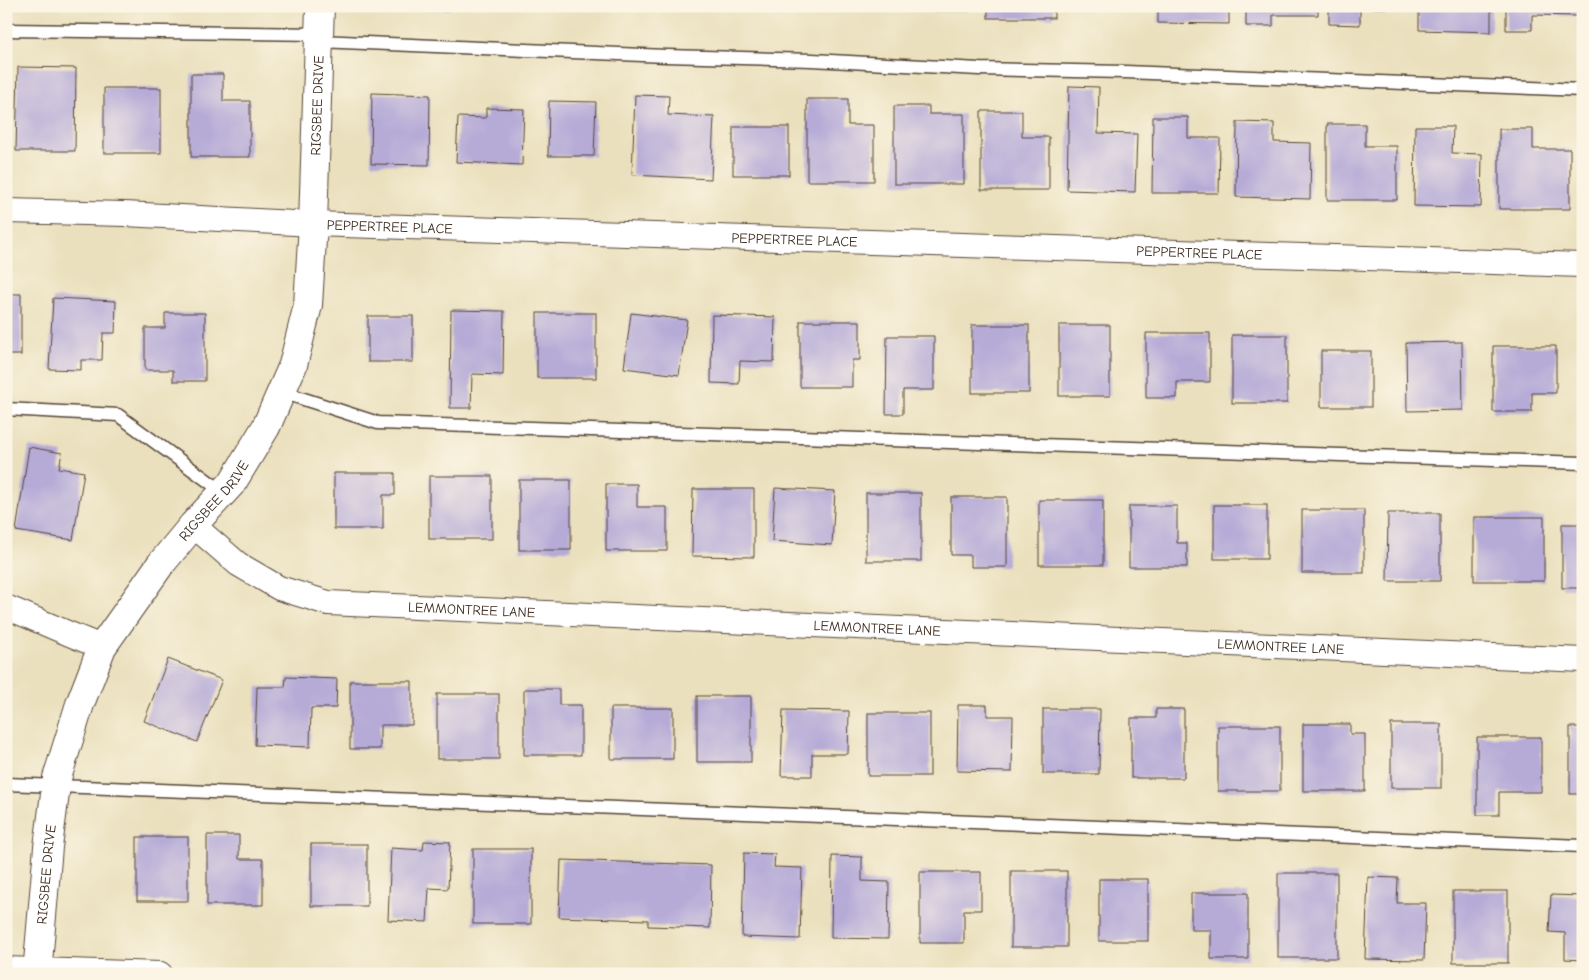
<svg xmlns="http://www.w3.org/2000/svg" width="1589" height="980" viewBox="0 0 1589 980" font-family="'Comic Neue',sans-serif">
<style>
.building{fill:#b6abd7}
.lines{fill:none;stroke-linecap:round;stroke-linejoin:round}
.lane-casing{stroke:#554536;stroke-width:15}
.street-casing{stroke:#554536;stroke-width:26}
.secondary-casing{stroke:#554536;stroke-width:30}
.lane{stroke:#fff;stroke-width:12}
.street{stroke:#fff;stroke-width:24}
.secondary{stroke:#fff;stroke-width:28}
.labels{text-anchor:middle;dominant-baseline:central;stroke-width:5;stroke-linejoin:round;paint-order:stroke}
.street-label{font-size:14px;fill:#3b2a1e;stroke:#fcf5e5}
</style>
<rect width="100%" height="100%" fill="#fcf5e5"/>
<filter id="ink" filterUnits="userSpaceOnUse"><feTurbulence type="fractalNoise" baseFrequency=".02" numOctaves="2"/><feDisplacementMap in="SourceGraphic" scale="10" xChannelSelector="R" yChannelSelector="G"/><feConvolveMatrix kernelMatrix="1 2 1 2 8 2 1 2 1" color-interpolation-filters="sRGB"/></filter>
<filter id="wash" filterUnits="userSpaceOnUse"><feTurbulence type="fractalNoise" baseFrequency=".0096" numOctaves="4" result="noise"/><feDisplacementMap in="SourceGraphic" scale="20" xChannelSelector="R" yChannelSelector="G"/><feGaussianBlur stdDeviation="1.12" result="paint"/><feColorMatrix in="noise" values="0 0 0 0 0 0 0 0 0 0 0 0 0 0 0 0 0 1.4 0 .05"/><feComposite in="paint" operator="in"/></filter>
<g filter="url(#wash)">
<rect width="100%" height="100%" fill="#eae0bd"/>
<g id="blocks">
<!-- building -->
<g class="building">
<rect x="381" y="6" width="69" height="4"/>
<rect x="903" y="6" width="65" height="5"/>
<rect x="988" y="6" width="66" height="12"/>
<polygon points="1158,6 1229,6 1229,24 1158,23"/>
<polygon points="1246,6 1318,6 1318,15 1273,15 1273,26 1246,26"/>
<polygon points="1329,6 1360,6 1360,25 1329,24"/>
<polygon points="1361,6 1405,6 1405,9 1361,8"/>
<polygon points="1419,6 1491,6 1491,32 1419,30"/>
<polygon points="1506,6 1577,6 1577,16 1532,15 1532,30 1506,30"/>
<polygon points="18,67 76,68 75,151 16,151"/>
<polygon points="191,74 223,74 223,101 250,101 250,157 191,157"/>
<polygon points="1069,86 1099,87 1098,133 1137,134 1135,192 1067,190"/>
<rect x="104" y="88" width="57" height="65"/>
<polygon points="372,93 430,95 429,165 371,164"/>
<polygon points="635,95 669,96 668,115 714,117 711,179 632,175"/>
<polygon points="807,99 848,99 848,125 874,125 874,181 807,181"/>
<polygon points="549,101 596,102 594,156 548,156"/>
<polygon points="894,106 929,106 929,114 964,114 964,184 894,184"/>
<polygon points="486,108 524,109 522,165 456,162 458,117 486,118"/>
<polygon points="981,111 1022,111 1022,137 1049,137 1049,190 981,190"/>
<polygon points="1153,117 1188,117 1188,138 1220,138 1219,193 1152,193"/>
<polygon points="1237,122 1274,123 1274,142 1311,143 1310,199 1236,197"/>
<polygon points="1327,124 1365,124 1365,146 1397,146 1397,200 1327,200"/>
<polygon points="1415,126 1453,126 1452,153 1482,154 1481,207 1414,206"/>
<rect x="733" y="127" width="56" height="48"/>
<polygon points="1499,129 1533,129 1533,149 1570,149 1570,209 1499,209"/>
<rect x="6" y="294" width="15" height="61"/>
<polygon points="53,298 116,301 115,333 103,333 102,360 81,360 81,370 49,369"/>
<polygon points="451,310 504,311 503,375 472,374 471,408 450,408"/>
<polygon points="165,313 205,313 205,381 173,381 173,370 145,370 145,328 165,328"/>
<rect x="537" y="313" width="59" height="65"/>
<polygon points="631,313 687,320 679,375 624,368"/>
<polygon points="712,315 775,317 774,362 740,361 739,384 711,383"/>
<rect x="368" y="316" width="45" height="46"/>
<polygon points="800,321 860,321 860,360 852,360 852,387 800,387"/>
<rect x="972" y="325" width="57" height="68"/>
<rect x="1059" y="325" width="51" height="71"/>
<polygon points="1146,333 1210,333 1210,382 1177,382 1177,398 1146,398"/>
<rect x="1232" y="335" width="55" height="68"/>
<polygon points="887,336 934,336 934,390 903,390 903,414 886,414"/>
<polygon points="1462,342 1463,410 1407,411 1406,343"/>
<polygon points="1493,346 1556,346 1556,393 1532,393 1532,412 1493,412"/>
<rect x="1580" y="347" width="3" height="68"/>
<rect x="1321" y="351" width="50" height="56"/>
<polygon points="29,447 62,453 59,468 84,472 73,540 16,531"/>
<polygon points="334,473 395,473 395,495 383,495 383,529 334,529"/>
<rect x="429" y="476" width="63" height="63"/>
<rect x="519" y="480" width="52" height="70"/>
<polygon points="606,484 637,484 637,507 667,507 667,551 606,551"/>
<polygon points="775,488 835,491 832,545 772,541"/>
<polygon points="693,489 754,489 754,557 692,556"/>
<rect x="866" y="493" width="55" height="68"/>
<polygon points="951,497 1007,497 1007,567 971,567 971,555 951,555"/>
<rect x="1039" y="500" width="64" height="65"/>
<rect x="1214" y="505" width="53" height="54"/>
<polygon points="1129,506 1177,506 1177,543 1187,543 1187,567 1129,567"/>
<rect x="1302" y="510" width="62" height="63"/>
<polygon points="1388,513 1440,513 1440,581 1387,581"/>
<rect x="1474" y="517" width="70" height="64"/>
<rect x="1562" y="524" width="21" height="64"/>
<polygon points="168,659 222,680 197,742 144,721"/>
<polygon points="286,677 337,679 336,708 311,708 310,747 255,745 257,687 285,687"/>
<polygon points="350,681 412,681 412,725 380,725 380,749 350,749"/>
<polygon points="524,689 559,689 559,705 581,705 581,755 524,755"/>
<rect x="437" y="694" width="62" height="65"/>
<rect x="697" y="696" width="54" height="66"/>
<polygon points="958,705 987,705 987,716 1013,716 1012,772 957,771"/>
<rect x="611" y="708" width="62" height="51"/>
<polygon points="1043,709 1100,709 1099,774 1043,774"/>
<polygon points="1156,709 1184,709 1184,778 1131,778 1131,718 1156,718"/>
<polygon points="783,710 849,711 848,754 812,754 812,776 781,776"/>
<rect x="868" y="713" width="62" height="63"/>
<polygon points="1303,724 1350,724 1350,734 1365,734 1365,791 1303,791"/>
<rect x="1391" y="724" width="50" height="64"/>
<rect x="1218" y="726" width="62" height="65"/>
<rect x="1570" y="727" width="13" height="67"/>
<polygon points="1477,737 1541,737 1541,792 1499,792 1499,815 1477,815"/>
<polygon points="207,835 239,835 239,859 263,859 263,905 207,905"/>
<rect x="137" y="837" width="51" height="64"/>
<polygon points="424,841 450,842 448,889 429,888 427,922 388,920 391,848 423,850"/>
<rect x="311" y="844" width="56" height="62"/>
<rect x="473" y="849" width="58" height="75"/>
<polygon points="744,853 775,854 774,867 802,868 800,939 742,937"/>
<polygon points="832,856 862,857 862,881 889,882 888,939 831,938"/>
<polygon points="561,860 711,865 710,928 648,926 648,920 559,917"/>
<rect x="1011" y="871" width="56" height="76"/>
<polygon points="920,872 981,872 981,910 964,910 964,943 920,943"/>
<rect x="1278" y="873" width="59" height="85"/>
<polygon points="1368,877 1398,878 1397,903 1426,903 1424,960 1365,959"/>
<rect x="1099" y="879" width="49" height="62"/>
<rect x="1453" y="891" width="55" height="72"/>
<polygon points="1191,893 1248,893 1248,959 1211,959 1211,930 1191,930"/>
<polygon points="1551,895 1583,896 1583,960 1565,959 1565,933 1549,932"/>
</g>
</g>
</g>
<g filter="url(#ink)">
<use href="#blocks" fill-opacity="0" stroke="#554536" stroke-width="1"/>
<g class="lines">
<!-- lane casing -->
<g class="lane-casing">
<g id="lane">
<polyline points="6,30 319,34"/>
<polyline points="319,41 666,56 812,60 979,69 1125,72 1583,90"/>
<polyline points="282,392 378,423 1583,463"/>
<polyline points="6,409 118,415 223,492"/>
<polyline points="6,784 1583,846"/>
</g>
</g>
<!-- street casing -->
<g class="street-casing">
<g id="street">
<path id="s1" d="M6,211l119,3 188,10 1270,41"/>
<path id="s2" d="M193,525l45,39 41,24 49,15 1255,57"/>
<path d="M6,607c32,13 64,28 96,40"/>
<polyline points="6,969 160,974"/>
</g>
</g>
<!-- secondary casing -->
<g class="secondary-casing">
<g id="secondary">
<path id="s3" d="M37,974l11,-127 9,-69 23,-74 22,-57 58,-82 33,-40 39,-42 34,-56 27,-62 15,-60 5,-81 7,-218"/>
</g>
</g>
<!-- lane -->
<use href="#lane" class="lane"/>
<!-- street -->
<use href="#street" class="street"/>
<!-- secondary -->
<use href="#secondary" class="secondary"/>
</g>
</g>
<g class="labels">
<!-- street labels -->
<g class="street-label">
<text stroke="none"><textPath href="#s3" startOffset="940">RIGSBEE DRIVE</textPath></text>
<text stroke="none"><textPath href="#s1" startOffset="384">PEPPERTREE PLACE</textPath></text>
<text stroke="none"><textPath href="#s1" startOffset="789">PEPPERTREE PLACE</textPath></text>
<text stroke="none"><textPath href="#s1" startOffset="1194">PEPPERTREE PLACE</textPath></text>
<text stroke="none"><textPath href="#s3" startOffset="520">RIGSBEE DRIVE</textPath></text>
<text stroke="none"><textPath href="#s2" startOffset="302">LEMMONTREE LANE</textPath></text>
<text stroke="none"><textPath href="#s2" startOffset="708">LEMMONTREE LANE</textPath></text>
<text stroke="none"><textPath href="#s2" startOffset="1112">LEMMONTREE LANE</textPath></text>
<text stroke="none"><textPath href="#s3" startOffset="100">RIGSBEE DRIVE</textPath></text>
</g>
</g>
<!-- margin -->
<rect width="1589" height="980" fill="none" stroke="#fcf5e5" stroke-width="25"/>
</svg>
